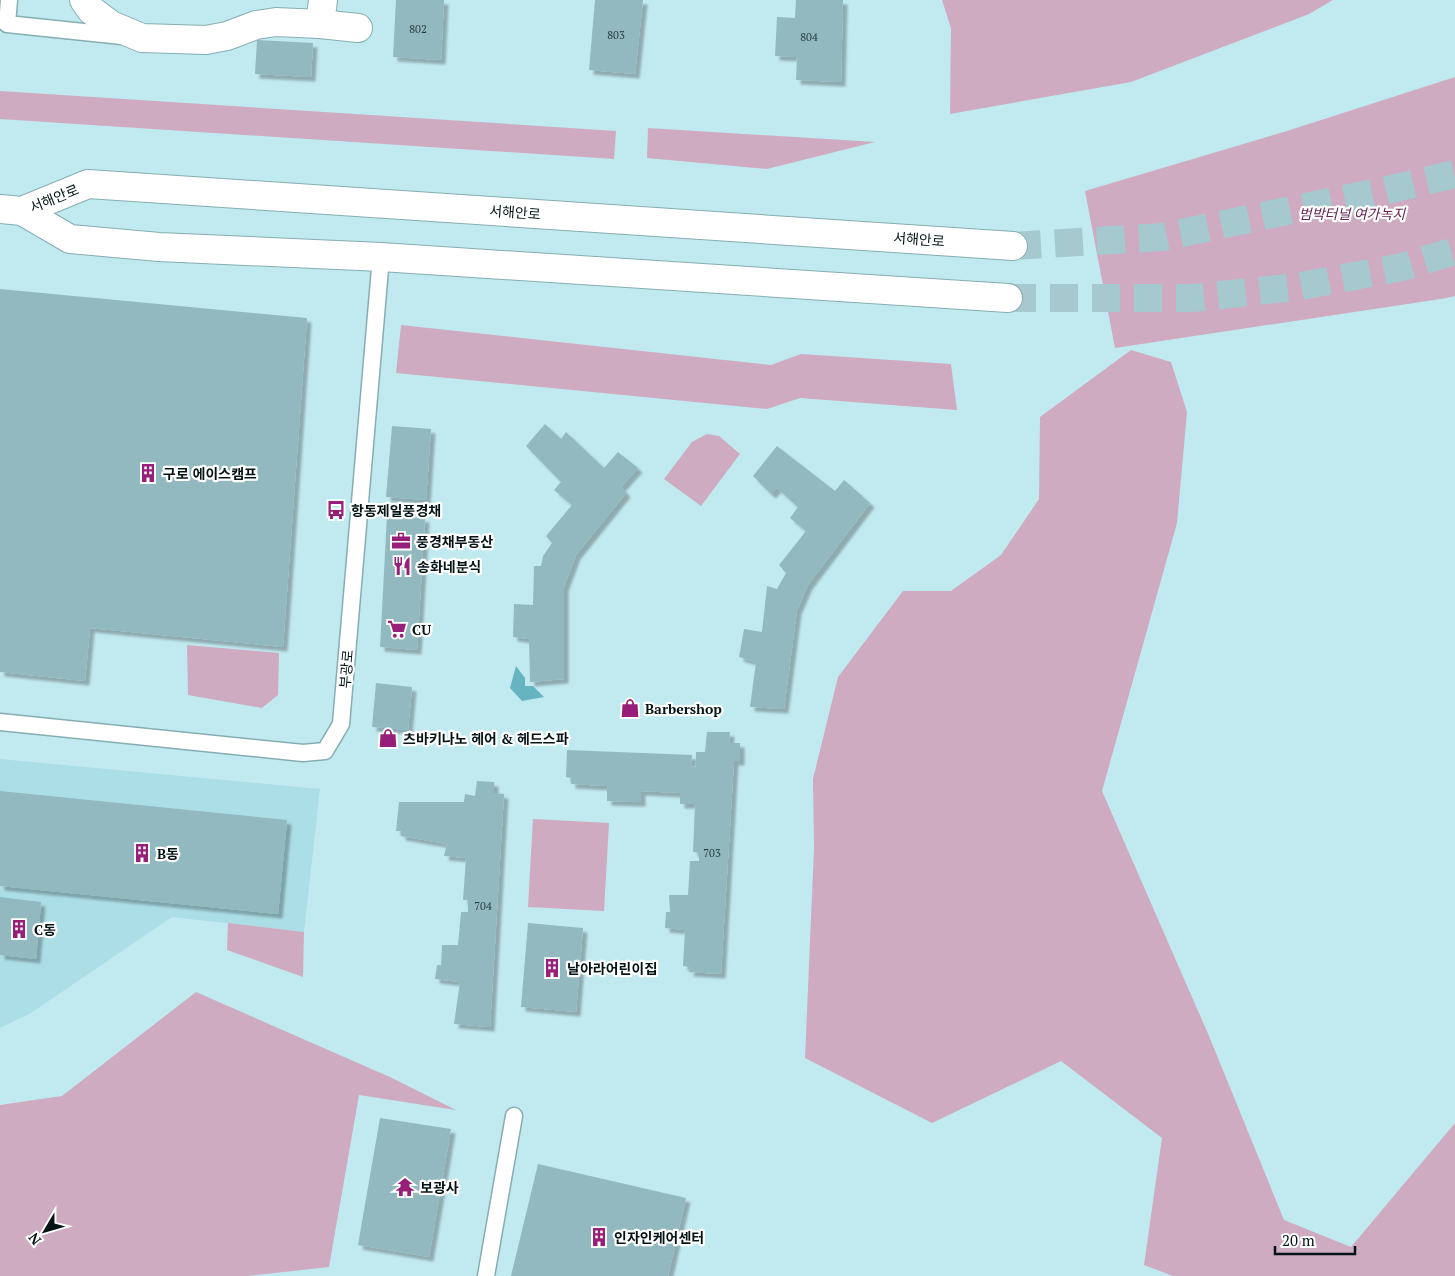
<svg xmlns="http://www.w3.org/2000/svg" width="1455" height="1276" viewBox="0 0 1455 1276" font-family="'PT Serif','Noto Sans KR',serif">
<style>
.built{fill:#acdee6}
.green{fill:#ceabc1}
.water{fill:#65b4c0}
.building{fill:#91b9bf;filter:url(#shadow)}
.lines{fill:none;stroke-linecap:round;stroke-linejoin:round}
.secondary-tunnel{stroke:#a5c9cf;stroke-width:28;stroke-dasharray:28 14;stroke-linecap:butt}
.service-casing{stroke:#86adb3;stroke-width:19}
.minor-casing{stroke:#86adb3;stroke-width:30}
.secondary-casing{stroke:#86adb3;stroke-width:30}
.service{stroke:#fff;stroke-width:16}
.minor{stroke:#fff;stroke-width:28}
.secondary{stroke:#fff;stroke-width:28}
.labels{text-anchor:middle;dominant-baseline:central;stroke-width:4.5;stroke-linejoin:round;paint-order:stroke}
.number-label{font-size:11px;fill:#273c40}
.street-label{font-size:14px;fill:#041315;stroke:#fff}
.park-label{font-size:14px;font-style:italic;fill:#652553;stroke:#fff}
.poi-label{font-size:14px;font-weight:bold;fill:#041315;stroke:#fff;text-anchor:start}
</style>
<defs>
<filter id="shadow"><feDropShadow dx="4.5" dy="4.5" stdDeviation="1" flood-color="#0004"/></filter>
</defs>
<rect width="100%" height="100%" fill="#c1e9f0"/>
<!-- built -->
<polygon class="built" points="0,759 320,789 304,932 172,917 31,1013 0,1028"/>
<!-- green -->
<g class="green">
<polygon points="942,0 1333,0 1309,14 1131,82 950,114 951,28"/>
<polygon points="1455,77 1455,296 1447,298 1115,348 1085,191 1287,131"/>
<polygon points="0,91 616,131 614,159 0,119"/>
<polygon points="648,128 875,142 767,169 647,158"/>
<polygon points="401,325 771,365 801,354 951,364 957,410 800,398 767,409 396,373"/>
<polygon points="1131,350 1171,362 1187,412 1177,523 1102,791 1209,1036 1284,1220 1351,1247 1455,1123 1455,1276 1173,1276 1144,1265 1162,1138 1061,1061 932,1123 805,1058 814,849 813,779 838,677 903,591 951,591 1001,555 1039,499 1040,417"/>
<polygon points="707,434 719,436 740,454 701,506 664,479 692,442"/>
<polygon points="187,645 279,653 278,695 262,708 188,695"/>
<polygon points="533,819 609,823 604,911 528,907"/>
<polygon points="228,923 304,932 303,977 227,950"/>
<polygon points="196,992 392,1078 456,1110 359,1095 329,1267 248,1276 0,1276 0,1105 62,1096"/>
</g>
<!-- water -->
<polygon class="water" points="516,666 525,678 525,686 533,686 544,697 522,701 510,688"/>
<!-- building -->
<g class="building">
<polygon points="396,0 444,0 441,60 393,57"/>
<polygon points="595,0 643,0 635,74 589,70"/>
<polygon points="796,0 843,0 841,82 796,80 797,57 775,56 777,17 795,18"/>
<polygon points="257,40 313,43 311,77 255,74"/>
<polygon points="0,289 307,318 283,647 90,628 85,681 0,672"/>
<polygon points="545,424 561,439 566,432 604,468 618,452 638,468 621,487 626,493 576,555 564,587 564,679 530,682 529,639 513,637 514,604 533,605 534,566 541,566 543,556 552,543 546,536 572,505 554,490 561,482 526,446"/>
<polygon points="392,426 431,429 426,500 386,497"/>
<polygon points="777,446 835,491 844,480 870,503 808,585 797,610 784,709 750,707 756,662 739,657 744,629 762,632 767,586 777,589 786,573 779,565 806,531 790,518 798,507 777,488 771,494 753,476"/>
<polygon points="387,516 425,518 417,650 380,647"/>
<polygon points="376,683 412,687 408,730 372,727"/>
<polygon points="707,732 730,732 729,743 740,743 740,761 734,761 721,974 689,972 690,967 683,966 685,930 665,928 666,912 670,912 669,895 688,895 690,861 699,861 699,853 693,852 695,804 680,804 680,793 641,791 641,802 607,801 607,786 571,784 571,778 566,777 567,750 692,755 691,766 696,767 696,752 705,752"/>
<polygon points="477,781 494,782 494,793 504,794 490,1027 454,1024 460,982 435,979 437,965 441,965 442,945 458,945 461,912 468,912 468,900 463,900 466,858 444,856 447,844 401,836 401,831 396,831 399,802 464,802 465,794 475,796"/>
<polygon points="0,791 287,820 278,914 0,886"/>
<polygon points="0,897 41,902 36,959 0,955"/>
<polygon points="528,923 583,928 576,1012 521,1007"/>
<polygon points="380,1118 451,1129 429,1257 358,1245"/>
<polygon points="538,1164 686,1198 668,1276 511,1276"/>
</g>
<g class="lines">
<!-- secondary-tunnel -->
<g class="secondary-tunnel">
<polyline points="1013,246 1162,237 1383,191 1455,174"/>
<polyline points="1008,298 1192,298 1296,287 1402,267 1455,251"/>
</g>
<!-- service casing -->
<g class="service-casing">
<g id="service">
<polyline points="9,0 7,24 122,36"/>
<polyline points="0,722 303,753 325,751 341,724 381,257"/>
<polyline points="486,1276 514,1116"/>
</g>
</g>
<!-- minor casing -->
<g class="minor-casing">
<g id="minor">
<polyline points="84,0 91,10 111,25 142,38 206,40 227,36 256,25 276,22 320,24 323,0"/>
<polyline points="320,24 358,28"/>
</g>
</g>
<!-- secondary casing -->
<g class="secondary-casing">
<g id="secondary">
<polyline points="0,209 22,211 70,239 159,247 381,257 1008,298"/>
<polyline points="22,211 88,184 1013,246"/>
</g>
</g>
<!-- service -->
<use href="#service" class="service"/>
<!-- minor -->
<use href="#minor" class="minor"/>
<!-- secondary -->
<use href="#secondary" class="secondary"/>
</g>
<!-- icons -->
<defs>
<g id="building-bare" transform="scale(1.5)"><path d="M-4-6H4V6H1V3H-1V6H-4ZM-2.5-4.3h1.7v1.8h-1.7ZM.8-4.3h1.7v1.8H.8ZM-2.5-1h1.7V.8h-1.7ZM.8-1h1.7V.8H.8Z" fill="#971e79" stroke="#fff" stroke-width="2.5" paint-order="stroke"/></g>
<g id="bus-bare" transform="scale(1.5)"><path d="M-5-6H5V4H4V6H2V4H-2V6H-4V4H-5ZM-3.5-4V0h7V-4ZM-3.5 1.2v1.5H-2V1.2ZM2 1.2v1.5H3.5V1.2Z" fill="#971e79" stroke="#fff" stroke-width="2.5" paint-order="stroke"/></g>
<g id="office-bare" transform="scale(1.5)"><path d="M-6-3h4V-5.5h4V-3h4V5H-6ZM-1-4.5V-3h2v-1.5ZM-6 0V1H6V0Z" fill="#971e79" stroke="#fff" stroke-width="2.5" paint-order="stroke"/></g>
<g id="restaurant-bare" transform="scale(1.5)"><path d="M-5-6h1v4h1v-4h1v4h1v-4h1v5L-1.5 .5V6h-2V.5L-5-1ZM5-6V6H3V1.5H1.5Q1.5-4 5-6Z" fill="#971e79" stroke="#fff" stroke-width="2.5" paint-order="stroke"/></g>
<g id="supermarket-bare" transform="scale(1.5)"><path d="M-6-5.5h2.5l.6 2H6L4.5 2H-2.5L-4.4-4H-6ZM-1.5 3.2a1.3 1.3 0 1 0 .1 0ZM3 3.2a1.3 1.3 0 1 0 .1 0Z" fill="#971e79" stroke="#fff" stroke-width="2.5" paint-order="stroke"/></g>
<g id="shop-bare" transform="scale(1.5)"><path d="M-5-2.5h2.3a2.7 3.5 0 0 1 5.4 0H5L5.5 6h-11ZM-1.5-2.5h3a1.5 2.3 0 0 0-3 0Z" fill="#971e79" stroke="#fff" stroke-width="2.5" paint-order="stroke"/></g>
<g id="temple-bare" transform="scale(1.5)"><path d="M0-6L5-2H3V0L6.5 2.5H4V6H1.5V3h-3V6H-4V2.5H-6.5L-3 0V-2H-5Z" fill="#971e79" stroke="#fff" stroke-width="2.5" paint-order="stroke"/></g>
</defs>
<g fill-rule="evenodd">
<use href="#building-bare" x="148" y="473"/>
<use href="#bus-bare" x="336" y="510"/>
<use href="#office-bare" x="401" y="541"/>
<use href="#restaurant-bare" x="402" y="566"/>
<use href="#supermarket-bare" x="397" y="629"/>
<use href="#shop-bare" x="630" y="708"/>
<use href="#shop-bare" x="388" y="738"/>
<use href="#building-bare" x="142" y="853"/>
<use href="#building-bare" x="19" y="929"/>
<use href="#building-bare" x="552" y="968"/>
<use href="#temple-bare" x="405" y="1187"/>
<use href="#building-bare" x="599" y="1237"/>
</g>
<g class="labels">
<!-- number labels -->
<g class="number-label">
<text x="418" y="29">802</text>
<text x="616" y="35">803</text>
<text x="809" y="37">804</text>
<text x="712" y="853">703</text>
<text x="483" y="906">704</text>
</g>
<!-- street labels -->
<g class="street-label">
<text transform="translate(54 198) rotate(-22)">서해안로</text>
<text transform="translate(515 212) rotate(4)">서해안로</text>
<text transform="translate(919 239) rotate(4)">서해안로</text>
<text transform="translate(346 669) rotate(-85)">부광로</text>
</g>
<!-- park labels -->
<g class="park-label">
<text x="1352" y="213">범박터널 여가녹지</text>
</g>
<!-- poi labels -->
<g class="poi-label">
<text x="163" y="473">구로 에이스캠프</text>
<text x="351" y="510">항동제일풍경채</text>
<text x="416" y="541">풍경채부동산</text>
<text x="417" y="566">송화네분식</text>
<text x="412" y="629">CU</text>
<text x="645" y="708">Barbershop</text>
<text x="403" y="738">츠바키나노 헤어 &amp; 헤드스파</text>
<text x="157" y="853">B동</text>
<text x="34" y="929">C동</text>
<text x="567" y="968">날아라어린이집</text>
<text x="420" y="1187">보광사</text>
<text x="614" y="1237">인자인케어센터</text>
</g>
</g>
<!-- north arrow -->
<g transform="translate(45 1231) rotate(232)" stroke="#ffffff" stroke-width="4" paint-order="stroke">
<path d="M0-4L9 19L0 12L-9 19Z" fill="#041315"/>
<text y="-8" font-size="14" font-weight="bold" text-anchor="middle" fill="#041315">N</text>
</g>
<!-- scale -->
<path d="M1275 1246v8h80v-8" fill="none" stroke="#041315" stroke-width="2.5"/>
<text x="1282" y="1246" font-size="15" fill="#041315" stroke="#ffffff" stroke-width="4" paint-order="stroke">20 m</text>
</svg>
